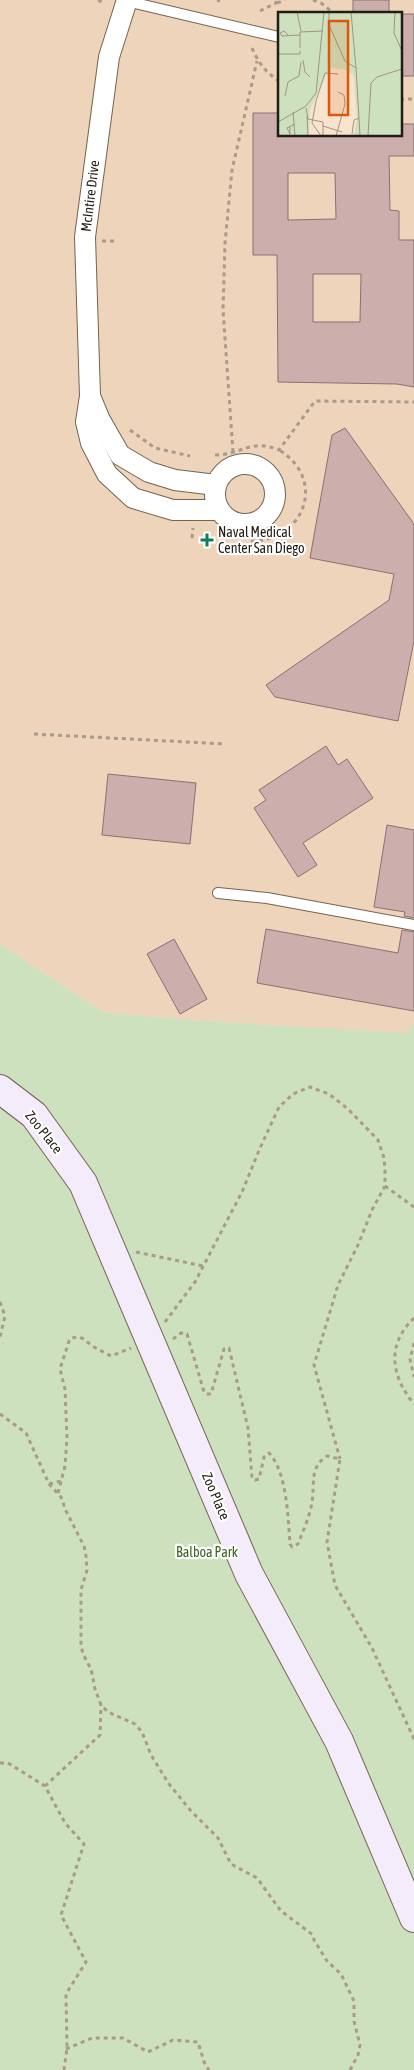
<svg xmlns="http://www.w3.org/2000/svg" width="414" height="2070" viewBox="0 0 414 2070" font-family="'Asap Condensed',sans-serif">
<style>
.built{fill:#edd4bb;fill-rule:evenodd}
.green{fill:#cde1bf}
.building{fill:#ccaead;stroke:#8b706f;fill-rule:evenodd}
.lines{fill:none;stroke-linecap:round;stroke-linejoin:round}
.lane-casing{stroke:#746451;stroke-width:12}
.street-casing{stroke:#746451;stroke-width:22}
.secondary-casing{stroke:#746451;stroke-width:30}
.path{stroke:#aa9a8a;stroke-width:3;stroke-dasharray:4 4;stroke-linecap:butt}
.lane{stroke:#fff;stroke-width:10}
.street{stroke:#fff;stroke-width:20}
.secondary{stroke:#f4ecfb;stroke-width:28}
.poi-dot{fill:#107e59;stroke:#fff;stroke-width:2}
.labels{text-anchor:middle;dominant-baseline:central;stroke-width:4.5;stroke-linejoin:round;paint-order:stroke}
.street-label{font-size:14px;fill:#231c15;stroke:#fff}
.poi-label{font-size:14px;fill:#231c15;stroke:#fff;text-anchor:start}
.park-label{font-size:14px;fill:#416321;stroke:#fff}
.inset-road{fill:none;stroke:#a29384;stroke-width:1}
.view{fill:#de560c;fill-opacity:0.15;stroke:#de560c;stroke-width:2.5}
.inset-edge{fill:none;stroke:#231c15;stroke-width:2.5}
</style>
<rect width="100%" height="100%" fill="#f7e3ce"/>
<!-- built -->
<path class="built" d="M0,0h414v1034l-226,-14 -85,-8 -103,-68zM279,14h121v121h-121z"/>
<!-- green -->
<polygon class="green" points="0,944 103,1012 188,1020 407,1033 414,1022 414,2070 0,2070"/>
<!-- building -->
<g class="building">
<rect x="353" y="0" width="36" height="14"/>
<rect x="400" y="14" width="14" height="62"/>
<path d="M253,113h26v22h121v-11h14v32h-25l1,54 9,1v29h15v147l-17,-3 -119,-2 -1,-127h-24zM288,173h47l1,46 -48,1zM313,274h48l-1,48h-47z"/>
<polygon points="345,428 414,524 414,641 398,721 275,697 266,685 389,600 394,574 310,558 332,435"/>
<polygon points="326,746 338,765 347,759 373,798 303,843 317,865 298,877 254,808 266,800 259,790"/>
<polygon points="108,774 196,783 190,844 102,835"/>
<polygon points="387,825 414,830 414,918 404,916 405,912 374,907"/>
<polygon points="266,929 398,953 402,930 414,932 414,1011 257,983"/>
<polygon points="174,939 207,999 180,1014 147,954"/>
</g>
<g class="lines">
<!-- lane casing -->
<g class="lane-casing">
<g id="lane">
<polyline points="126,1 279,37"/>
<polyline points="218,893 267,898 414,925"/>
</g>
</g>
<!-- street casing -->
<g class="street-casing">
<g id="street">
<polyline points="127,0 109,57 85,237 90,396 86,422 91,443 107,474 133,498 173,510 219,510"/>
<polyline points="90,396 100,420 120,455 149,472 175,480 216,485"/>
<circle cx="245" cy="494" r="30"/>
</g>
</g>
<!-- secondary casing -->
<g class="secondary-casing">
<polyline id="secondary" points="0,1089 34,1115 83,1183 249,1574 339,1741 414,1918"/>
</g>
<!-- path -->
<g class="path">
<polyline points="98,0 102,2 103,0"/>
<polyline points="217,0 220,1"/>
<polyline points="313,0 321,3 335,14"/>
<polyline points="277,3 285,0"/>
<polyline points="260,11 276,3 277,0"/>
<path d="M252,48c6,14 14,25 27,33"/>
<polyline points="400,99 414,99"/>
<polyline points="102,241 117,241"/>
<polyline points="130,430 155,448 190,456"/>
<polyline points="233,452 223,310 225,243 232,170 257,61"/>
<path d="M215,455c27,0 35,-17 64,-5l36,-49 99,1"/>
<polyline points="192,538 193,528"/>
<path d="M251,541c54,0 76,-62 28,-91"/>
<polyline points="34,734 225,744"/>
<polyline points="385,1186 414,1207"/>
<polyline points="136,1252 203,1266"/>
<polyline points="0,1302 5,1316 0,1337"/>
<path d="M414,1318c-28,27 -23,58 0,86"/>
<polyline points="165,1322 195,1282 242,1192 260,1148 279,1107 293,1094 310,1087 329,1094 348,1109 378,1140 384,1158 385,1170 385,1186 372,1210 358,1245 338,1285 314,1365 340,1459"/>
<path d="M173,1339l8,-6 6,1 17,58 3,2h4l13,-45 5,-1 19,80 4,50 3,2 4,-1 5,-22 5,-4c18,19 19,65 21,91l2,3 6,-3c5,-13 12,-28 14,-42 3,-18 -3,-35 15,-46l13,3 -13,83 8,43 37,63 42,91"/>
<polyline points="414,1343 410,1359 414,1377"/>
<polyline points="0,1414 26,1433 49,1484 61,1497 66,1511 84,1546 86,1556 87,1570 81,1590 81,1647 84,1656 91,1669 95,1689 101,1705 108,1712 135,1724 142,1732 151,1755 169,1784 191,1811 218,1838 231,1864 257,1878 281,1911 313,1935 314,1940 327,1961 341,1974 354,2001 354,2021 360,2045 358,2055 350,2070"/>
<polyline points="49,1484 61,1481"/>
<polyline points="58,1493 65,1466 67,1438 65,1389 60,1369 69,1341 71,1338 79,1337 84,1339 92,1346 111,1356 131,1348"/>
<polyline points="0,1763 8,1763 45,1786 65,1823 84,1844 61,1915 86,1962 66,1994 67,2048 64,2070"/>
<polyline points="45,1786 100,1735 101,1705"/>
<polyline points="66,2049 92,2038 123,2038 148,2052 173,2040 198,2042 205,2065 209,2070"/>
</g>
<!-- lane -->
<use href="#lane" class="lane"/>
<!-- street -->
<use href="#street" class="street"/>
<!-- secondary -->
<use href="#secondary" class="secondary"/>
</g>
<!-- markers -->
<path class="poi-dot" d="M204.5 532.5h5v5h5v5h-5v5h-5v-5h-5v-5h5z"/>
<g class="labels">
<!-- street labels -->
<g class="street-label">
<text transform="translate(90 196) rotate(-83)">McIntire Drive</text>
<text transform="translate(44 1132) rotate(51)">Zoo Place</text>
<text transform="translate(216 1496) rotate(67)">Zoo Place</text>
</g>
<!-- poi labels -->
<g class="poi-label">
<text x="218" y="532">Naval Medical<tspan x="218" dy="16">Center San Diego</tspan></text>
</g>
<!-- park labels -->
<g class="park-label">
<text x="207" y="1552">Balboa Park</text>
</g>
</g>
<!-- overview -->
<g transform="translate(278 12)">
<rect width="124" height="124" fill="#f7e3ce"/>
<path d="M0,0h124v124h-48l3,-16 -3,-44 -10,-7 -14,-1 -20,41 -1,27h-31z" fill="#cde1bf"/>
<path class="inset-road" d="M19,0l4,19M51,0v13l16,36 11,7 4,68M73,0l5,56M117,0l-1,21 8,18M10,23l-4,-4 -4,2 2,3 18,-1M22,36v-16l23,-1M0,42h22v-3M25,48l2,12 5,5M7,84l3,-14 11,-6 2,-14M28,96l2,11 15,3v14M15,100l2,24M29,104l1,20M0,110l28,-16 10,-13 8,-81M12,114v8l-3,-6 8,-4M45,114l19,6M74,122l2,-14 5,-2M43,124l-9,-13 4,-22 9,-28 13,1M58,124l9,-32 -1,-9 -6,-3M90,124l3,-53 6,-6 25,-8"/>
<path class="view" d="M51,9h19v94h-19z"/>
<rect width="124" height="124" class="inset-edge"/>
</g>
</svg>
